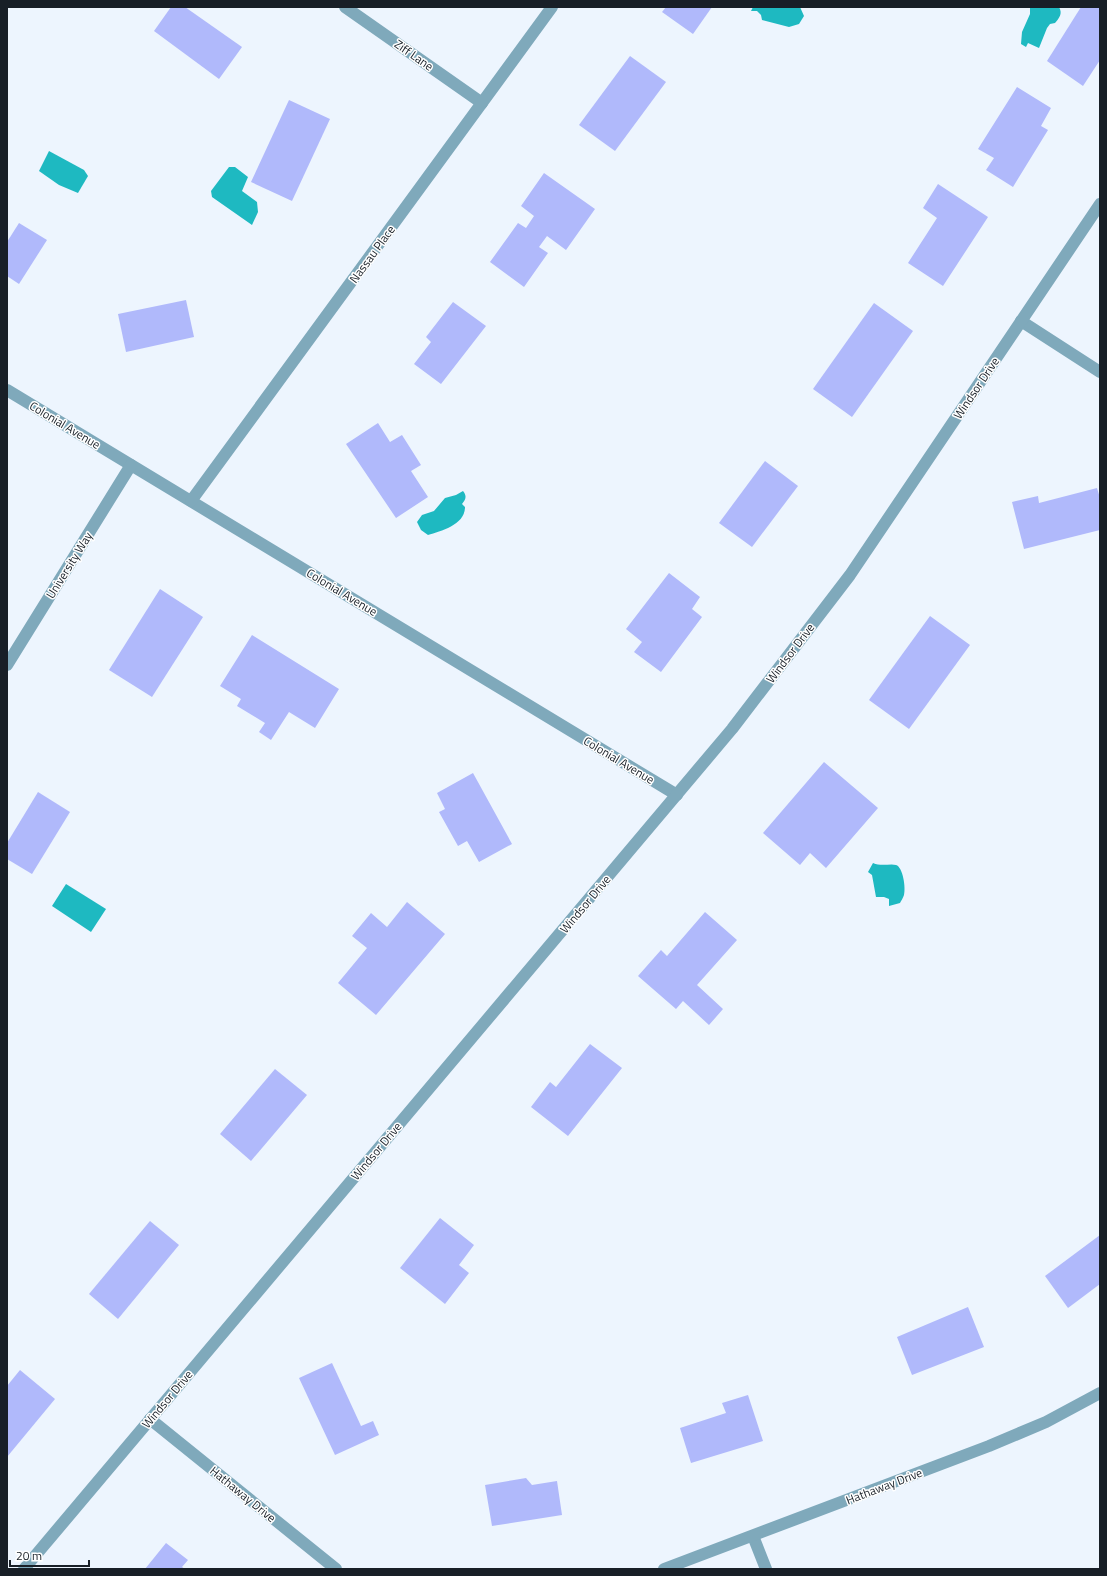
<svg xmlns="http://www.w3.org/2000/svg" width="1107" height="1576" viewBox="0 0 1107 1576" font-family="'Titillium Web',sans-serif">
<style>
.water{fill:#1eb9c1}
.building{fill:#b0b9fb}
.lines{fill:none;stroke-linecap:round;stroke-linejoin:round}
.minor{stroke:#7fa9bb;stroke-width:12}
.labels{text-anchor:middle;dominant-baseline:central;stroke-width:3;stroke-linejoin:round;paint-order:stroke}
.street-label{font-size:12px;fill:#181f27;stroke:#fff}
</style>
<rect width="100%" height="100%" fill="#edf5fe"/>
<!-- water -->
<g class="water">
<polygon points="753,7 800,7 804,16 799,24 789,27 762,20 761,15 757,11 751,11"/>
<path d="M1030,7h29c4,7 0,11 -4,16l-5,1 -3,4 -8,20 -11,-5 -2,4 -5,-3 1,-12 8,-18z"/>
<polygon points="49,151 84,170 88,176 78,193 59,185 39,171"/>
<polygon points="229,167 235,167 248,177 242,191 257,202 258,212 252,225 212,197 211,191"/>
<path d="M463,491c4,5 3,8 -1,13l3,3c0,18 -24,24 -37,28l-7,-5 -4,-8 5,-7 12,-4 11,-13 11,-3z"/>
<path d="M873,863c9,4 17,0 23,2 7,2 10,23 8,30 -1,3 -3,6 -4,8l-11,3v-7l-5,-2h-8l-4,-22 -4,-3z"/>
<polygon points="66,884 106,909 91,932 52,906"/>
</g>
<!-- building -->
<g class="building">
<polygon points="171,7 185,7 242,47 219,79 154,31"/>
<polygon points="666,7 712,7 693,34 662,12"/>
<polygon points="1081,7 1100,7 1100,60 1083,86 1047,61"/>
<polygon points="630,56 666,82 615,151 579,125"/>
<polygon points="1017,87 1051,108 1041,126 1048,130 1013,187 986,170 994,158 978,149"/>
<polygon points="289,100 330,119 292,201 251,182"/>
<polygon points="544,173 595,209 566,250 547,236 539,247 548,253 524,287 490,262 518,223 526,228 534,216 521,206"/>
<polygon points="938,184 988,217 943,286 908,263 937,218 923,208"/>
<polygon points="19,223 47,240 19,284 7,276 7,242"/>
<polygon points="186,300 194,337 126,352 118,314"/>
<polygon points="453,302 486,326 441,384 414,364 431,342 426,337"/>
<polygon points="874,303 913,331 852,417 813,389"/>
<polygon points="378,423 390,442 402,435 421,465 411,471 428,497 396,518 346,444"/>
<polygon points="765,461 798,486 752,547 719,523"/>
<polygon points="1097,488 1100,498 1100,530 1024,549 1012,502 1038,496 1039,503"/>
<polygon points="669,573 700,597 692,609 702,617 661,672 634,652 642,642 626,629"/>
<polygon points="160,589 203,617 152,697 109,670"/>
<polygon points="930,616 970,645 909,729 869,700"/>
<polygon points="252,635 339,689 315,728 289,712 271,740 259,732 265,723 237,706 241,699 220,686"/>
<polygon points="824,762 878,808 826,868 810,853 800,865 763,833"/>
<polygon points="473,773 512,844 479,862 467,841 458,846 439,812 445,809 437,793"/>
<polygon points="38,792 70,812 32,874 7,859 7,843"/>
<polygon points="407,902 445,934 376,1015 338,983 367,948 352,936 371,913 387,927"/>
<polygon points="705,912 737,940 697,985 723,1009 709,1025 683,1001 676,1009 638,976 661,950 667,956"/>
<polygon points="590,1044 622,1068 568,1136 531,1107 550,1082 556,1087"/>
<polygon points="275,1069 307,1095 251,1161 220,1134"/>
<polygon points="440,1218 474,1245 459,1265 469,1273 445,1304 400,1268"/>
<polygon points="150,1221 179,1245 118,1319 89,1294"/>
<polygon points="1100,1235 1100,1284 1068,1308 1045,1276"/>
<polygon points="968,1307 984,1347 912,1375 897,1337"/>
<polygon points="332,1363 361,1426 373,1421 379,1435 335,1455 299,1378"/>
<polygon points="20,1370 55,1399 7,1457 7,1386"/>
<polygon points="748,1395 763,1441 691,1463 680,1428 726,1413 722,1403"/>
<polygon points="526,1478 532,1485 557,1481 562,1515 492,1526 485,1485"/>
<polygon points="166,1543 188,1560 182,1567 185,1569 145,1569"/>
</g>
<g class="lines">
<!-- minor -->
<g class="minor">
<polyline points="345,7 482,103"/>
<polyline points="1021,321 1100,372"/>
<polyline points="7,390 677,795"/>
<polyline points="191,501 552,7"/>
<polyline points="7,665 131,465"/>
<polyline points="150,1419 336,1569"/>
<polyline points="753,1536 766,1569"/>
<polyline points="24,1569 732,729 850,575 1100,204"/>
<polyline points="664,1569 989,1446 1046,1422 1100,1393"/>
</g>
</g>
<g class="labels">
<!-- street labels -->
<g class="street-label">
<text transform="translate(414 55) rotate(35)">Ziff Lane</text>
<text transform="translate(372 254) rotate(-54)">Nassau Place</text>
<text transform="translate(976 388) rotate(-56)">Windsor Drive</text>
<text transform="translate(65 425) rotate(31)">Colonial Avenue</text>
<text transform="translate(69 565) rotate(-58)">University Way</text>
<text transform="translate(342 592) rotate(31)">Colonial Avenue</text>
<text transform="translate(790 653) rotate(-53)">Windsor Drive</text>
<text transform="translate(619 760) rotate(31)">Colonial Avenue</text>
<text transform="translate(585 904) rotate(-50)">Windsor Drive</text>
<text transform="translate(376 1151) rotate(-50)">Windsor Drive</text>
<text transform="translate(167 1399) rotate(-50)">Windsor Drive</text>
<text transform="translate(884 1486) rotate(-21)">Hathaway Drive</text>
<text transform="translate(243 1494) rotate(39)">Hathaway Drive</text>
</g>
</g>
<!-- border -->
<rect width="1107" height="1576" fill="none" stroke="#181f27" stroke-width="16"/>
<!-- scale -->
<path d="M10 1560v6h79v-6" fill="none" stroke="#181f27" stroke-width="2"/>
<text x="16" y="1560" font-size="12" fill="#181f27" stroke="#ffffff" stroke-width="3" paint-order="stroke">20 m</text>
</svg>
